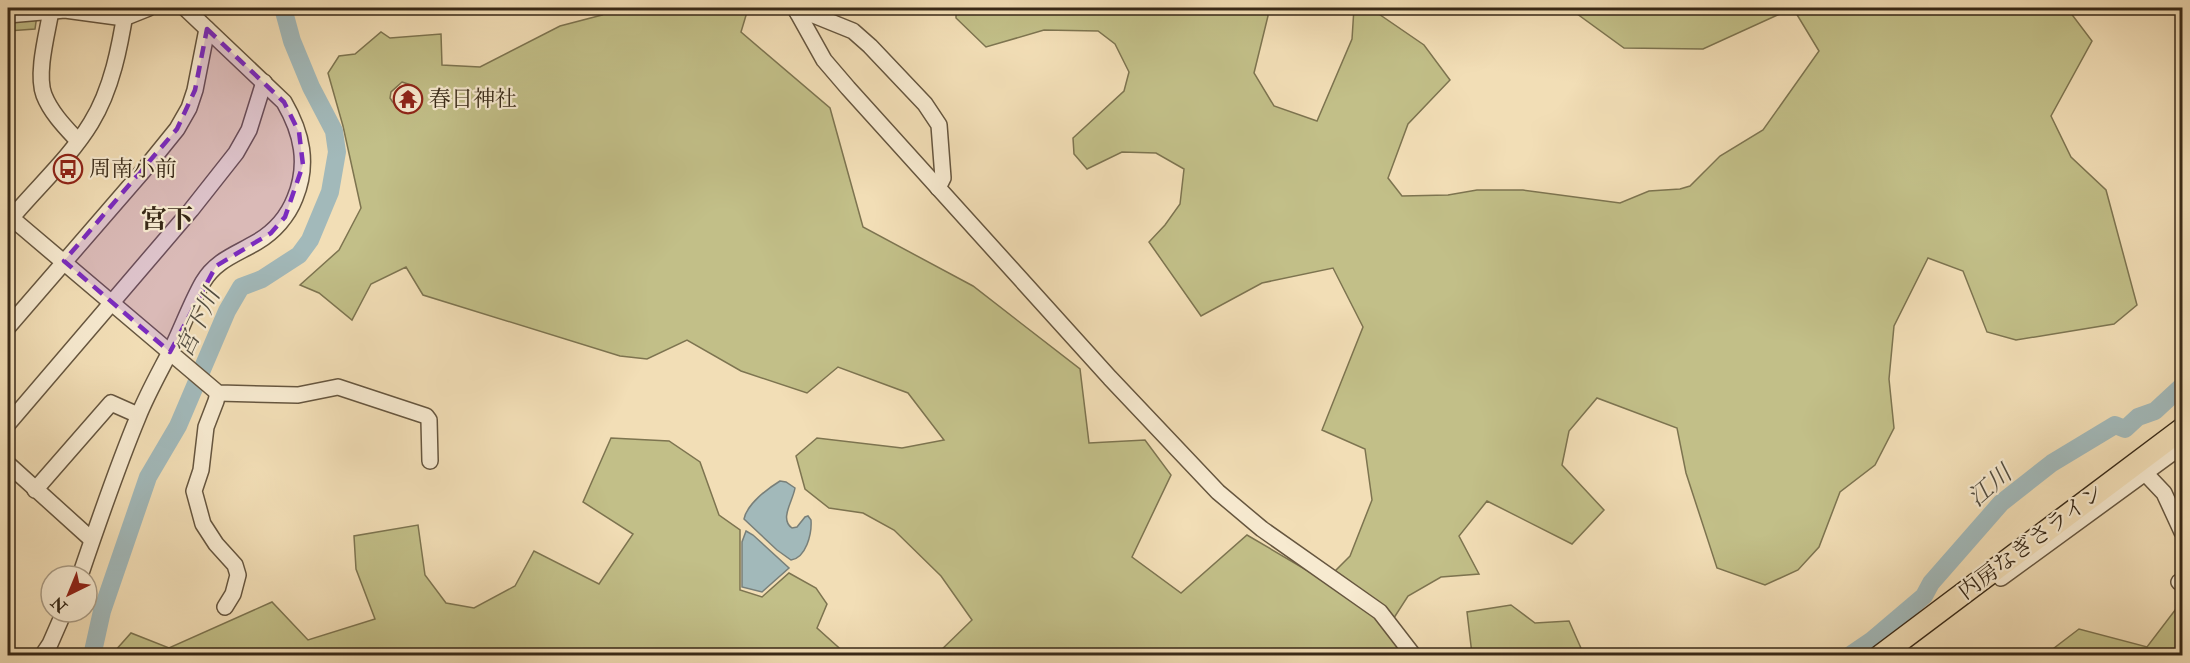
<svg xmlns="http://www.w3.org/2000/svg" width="2190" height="663" viewBox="0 0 2190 663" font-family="'IM FELL Double Pica','Noto Serif JP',serif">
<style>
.green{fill:#c2bf88;stroke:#7d7450;stroke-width:1.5;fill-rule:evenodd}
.water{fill:#a2b9ba;stroke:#787f79;stroke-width:1.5}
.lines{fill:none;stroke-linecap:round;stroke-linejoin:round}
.river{stroke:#a2b9ba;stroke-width:18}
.minor-casing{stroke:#66563f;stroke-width:18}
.highway-casing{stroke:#382917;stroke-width:24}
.minor{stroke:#f7ead0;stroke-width:15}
.highway{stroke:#f2deb6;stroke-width:21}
.marked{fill:#7b2cbf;fill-opacity:0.2;stroke:#7b2cbf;stroke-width:4.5;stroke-dasharray:12 8;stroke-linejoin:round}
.labels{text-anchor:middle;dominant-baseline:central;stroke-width:4.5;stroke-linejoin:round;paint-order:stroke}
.poi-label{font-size:22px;fill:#382917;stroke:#f7ead0;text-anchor:start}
.street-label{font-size:22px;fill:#382917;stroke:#f7ead0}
.water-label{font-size:24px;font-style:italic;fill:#524d40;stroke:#f7ead0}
.quarter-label{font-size:26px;font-weight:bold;fill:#382917;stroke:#f7ead0}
</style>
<rect width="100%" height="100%" fill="#f2deb6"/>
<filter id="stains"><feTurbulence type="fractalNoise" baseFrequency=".00333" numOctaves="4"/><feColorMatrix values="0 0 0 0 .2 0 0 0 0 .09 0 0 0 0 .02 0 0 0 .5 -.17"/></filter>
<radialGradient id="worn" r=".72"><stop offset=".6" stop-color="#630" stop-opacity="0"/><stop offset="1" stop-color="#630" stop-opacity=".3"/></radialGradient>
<!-- green -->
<g class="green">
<polygon points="8,8 38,8 35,29 8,31"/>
<path d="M602,8h143l2,4 -6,20 89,76 33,119 110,59 107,83 9,74 56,-3 26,35 -39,82 49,36 66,-58 78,46 25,-25 22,-56 -7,-51 -43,-19 41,-103 -30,-59 -71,15 -61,33 -52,-74 16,-17 15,-21 4,-35 -28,-16 -34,-1 -35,17 -13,-15 -1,-16 51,-47 5,-19 -14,-28 -17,-13 -54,-1 -58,17 -30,-29v-10h311l1,8 -14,57 20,33 43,15 35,-82 2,-31h16l54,37 26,35 -42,44 -20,54 14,18 46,-1 29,-5h46l97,13 29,-12 31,-2 10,-3 30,-30 43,-26 56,-79 -26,-43 -90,41 -79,-1 -55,-40h498l25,33 -41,75 20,41 35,33 31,115 -23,19 -98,16 -29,-8 -24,-61 -35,-13 -34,68 -5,53 5,49 -19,37 -35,27 -21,55 -21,23 -33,15 -48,-17 -31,-95 -9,-45 -80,-30 -28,33 -7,34 42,45 -32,34 -85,-43 -28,35 20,38 -38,3 -33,19 -18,28 23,31 -478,1 37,-36 -31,-44 -47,-46 -31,-17 -34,-5 -24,-19 -9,-33 21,-18 85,10 42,-8 -36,-47 -70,-26 -31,26 -66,-22 -54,-31 -40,19 -27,-3 -197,-61 -17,-28 -35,17 -19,36 -33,-27 -19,-8 39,-35 22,-42 -18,-82 -15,-53 11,-17 16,-2 26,-22 9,6 51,-4 1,31 38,2 80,-41 42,-11 -3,-4zM402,82l12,4 7,9 -2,11 -6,6c-11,-2 -17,-4 -23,-14l1,-6z"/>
<polygon points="611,438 669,441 700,462 719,515 740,530 740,590 762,597 789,573 816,588 827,604 817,628 847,655 114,655 114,652 131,633 169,648 272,602 308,640 375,619 356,569 354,536 418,525 425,575 446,603 474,608 515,586 534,551 599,584 633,534 583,502"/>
<polygon points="2182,601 2182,655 2045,655 2079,629 2147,647"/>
<polygon points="1511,605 1535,623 1569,621 1584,655 1472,654 1467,612"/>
</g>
<!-- water -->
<g class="water">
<path d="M780,481l6,1 9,6c-2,13 -16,31 -3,40l5,-1 8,-10 3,-1 3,4c1,14 -5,38 -20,40l-14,-10 -33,-31c3,-15 23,-30 36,-38z"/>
<polygon points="746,531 753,535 789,568 762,592 742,587 742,542"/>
</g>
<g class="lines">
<!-- river -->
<g class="river">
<polyline points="92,656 102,611 148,477 178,426 227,311 241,287 262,279 299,255 310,240 330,192 337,152 334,131 311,87 292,41 283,8"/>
<polyline points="1849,656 1871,641 1924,596 1931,583 2001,503 2052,463 2115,425 2125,429 2138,417 2155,411 2182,386"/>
</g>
<!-- minor casing -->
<g class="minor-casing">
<g id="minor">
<polyline points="795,8 824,60 848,88 1110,378 1218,492 1262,529 1380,612 1414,656"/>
<path d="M51,11c-4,23 -15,63 -7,84 7,18 22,33 34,46"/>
<polyline points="797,12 806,12 853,31 870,46 925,104 939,125 943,178 938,188"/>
<polyline points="8,15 65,10 124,18 149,8"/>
<polyline points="8,215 218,393 298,395 338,387 426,416 429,420 430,461"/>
<path d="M8,222c27,-33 61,-63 83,-99 21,-34 29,-77 35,-115"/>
<polyline points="8,327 143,171 177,129 189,108 195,90 207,29"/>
<polyline points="218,393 216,401 206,427 201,470 194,491 203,524 216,544 235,565 238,575 233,594 225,607"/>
<polyline points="8,424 191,210 236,153 249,130 264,82"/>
<polyline points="8,464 91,539"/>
<polyline points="2146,474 2164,493 2182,532"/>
<polyline points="35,490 111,403 138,415"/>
<path d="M80,576c18,-53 36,-106 58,-159 10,-25 24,-49 36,-73 10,-21 18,-43 29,-62 13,-22 34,-28 54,-40 17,-10 31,-26 38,-44 14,-34 7,-65 -11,-96l-99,-94"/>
<polyline points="2001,578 2182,446"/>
<polyline points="2179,582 2182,583"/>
<polyline points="42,656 50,644 64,612"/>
</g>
</g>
<!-- highway casing -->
<g class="highway-casing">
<polyline id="highway" points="1880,656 2182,429"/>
</g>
<!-- minor -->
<use href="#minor" class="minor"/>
<!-- highway -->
<use href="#highway" class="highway"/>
</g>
<!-- marked area -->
<path class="marked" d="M207,29l77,73 15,30 4,33 -18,52 -14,16 -55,33 -46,86 -106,-91 113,-132 18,-39z"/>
<!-- icons -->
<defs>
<g id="temple-ring" transform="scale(1.5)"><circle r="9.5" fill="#f7ead0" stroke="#8f2418" stroke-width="1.5"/><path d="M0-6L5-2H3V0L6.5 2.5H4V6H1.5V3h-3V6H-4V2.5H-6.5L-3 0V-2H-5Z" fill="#8f2418"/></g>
<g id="bus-ring" transform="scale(1.5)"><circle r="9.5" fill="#f7ead0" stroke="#8f2418" stroke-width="1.5"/><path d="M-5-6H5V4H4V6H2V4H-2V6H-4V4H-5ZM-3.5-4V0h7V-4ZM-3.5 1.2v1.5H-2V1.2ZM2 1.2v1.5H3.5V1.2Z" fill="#8f2418"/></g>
</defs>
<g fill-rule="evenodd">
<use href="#temple-ring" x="408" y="99"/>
<use href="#bus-ring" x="68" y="169"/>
</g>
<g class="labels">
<!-- poi labels -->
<g class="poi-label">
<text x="429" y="99">春日神社</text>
<text x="89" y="169">周南小前</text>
</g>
<!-- street labels -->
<g class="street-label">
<text transform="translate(2031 542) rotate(-37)">内房なぎさライン</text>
</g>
<!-- water labels -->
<g class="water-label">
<text transform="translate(198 323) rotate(-65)">宮下川</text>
<text transform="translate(1990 486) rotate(-41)">江川</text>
</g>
<!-- quarter labels -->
<g class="quarter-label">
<text x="167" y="220">宮下</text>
</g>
</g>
<!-- margin -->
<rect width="2190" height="663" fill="none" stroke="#f2deb6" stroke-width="30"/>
<rect x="9" y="9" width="2172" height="645" fill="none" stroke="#382917" stroke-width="3"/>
<rect x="15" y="15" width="2160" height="633" fill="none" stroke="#382917" stroke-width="1.5"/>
<!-- north arrow -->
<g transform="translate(69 594) rotate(223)"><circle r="28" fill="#f7ead0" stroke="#ab9d86" stroke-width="1.5"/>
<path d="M0-4.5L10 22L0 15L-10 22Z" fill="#8f2418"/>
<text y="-9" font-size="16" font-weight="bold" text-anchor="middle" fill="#382917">N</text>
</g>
<rect width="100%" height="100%" filter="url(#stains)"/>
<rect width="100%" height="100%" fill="url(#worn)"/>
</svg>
